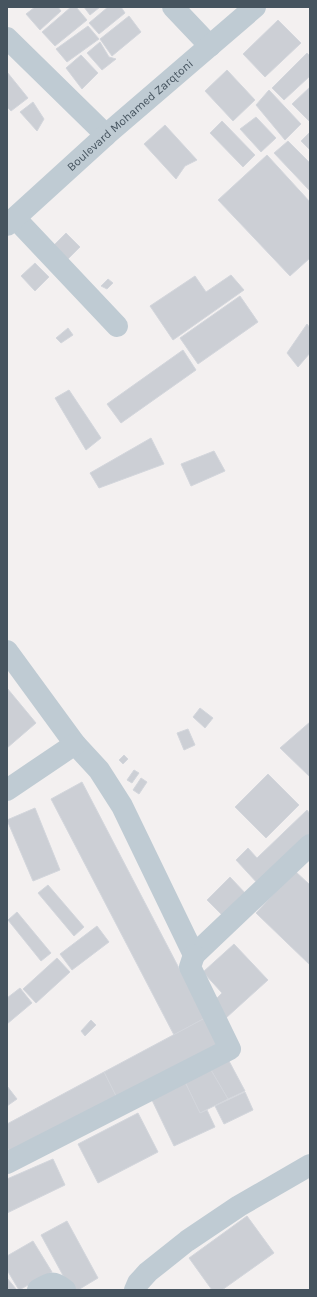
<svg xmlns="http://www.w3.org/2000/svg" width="317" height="1297" viewBox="0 0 317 1297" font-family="Karla,sans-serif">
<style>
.building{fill:#cccfd5;stroke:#d3d6dc}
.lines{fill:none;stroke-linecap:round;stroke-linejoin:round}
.minor{stroke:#bfcbd3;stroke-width:22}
.labels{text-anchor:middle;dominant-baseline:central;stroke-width:3.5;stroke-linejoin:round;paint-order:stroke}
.street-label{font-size:12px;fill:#46545f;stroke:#fff}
</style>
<rect width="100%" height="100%" fill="#f3f0f0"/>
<!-- building -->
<g class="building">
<polygon points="35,7 58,7 61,11 40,30 26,14"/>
<polygon points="71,7 76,7 87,20 55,46 42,32"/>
<polygon points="84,7 100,7 90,15"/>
<polygon points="108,7 121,7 125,13 99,34 89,23"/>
<polygon points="129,16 141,32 112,56 100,39"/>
<polygon points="278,20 301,43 265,77 243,54"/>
<polygon points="88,26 99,39 67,62 56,49"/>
<polygon points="100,42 109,57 116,59 102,70 87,53"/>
<polygon points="307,53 310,56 310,76 284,100 272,88"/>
<polygon points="81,55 98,73 82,89 66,68"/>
<polygon points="227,70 255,100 233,121 205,91"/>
<polygon points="7,72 28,98 11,111 7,107"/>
<polygon points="310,87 310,122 292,104"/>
<polygon points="269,90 301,124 285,140 256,105"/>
<polygon points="33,102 44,119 37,131 20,112"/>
<polygon points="256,117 276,138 261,152 240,129"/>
<polygon points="222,121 255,155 243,167 210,133"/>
<polygon points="165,125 197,160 185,166 176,179 144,144"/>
<polygon points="310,132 310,150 301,141"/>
<polygon points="288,141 310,163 310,191 274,153"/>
<polygon points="267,155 310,202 310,258 290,276 218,200"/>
<polygon points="66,233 80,247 67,260 53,246"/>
<polygon points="35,263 49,277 35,291 21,276"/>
<polygon points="231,275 244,290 173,340 150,306 195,276 206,292"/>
<polygon points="108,279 113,283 107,289 101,286"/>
<polygon points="240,296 258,322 198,364 180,338"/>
<polygon points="307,324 310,328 310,353 298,367 287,353"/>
<polygon points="68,328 73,335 61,343 56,338"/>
<polygon points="183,350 196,370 121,423 107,404"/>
<polygon points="69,390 101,438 86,450 55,398"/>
<polygon points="151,438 164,464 99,488 90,473"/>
<polygon points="214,451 225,471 191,486 181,464"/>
<polygon points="7,688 36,723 7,748"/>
<polygon points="200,708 213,718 205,728 193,717"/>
<polygon points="310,722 310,777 280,748"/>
<polygon points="188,729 195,745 184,750 177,733"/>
<polygon points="124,755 128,759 123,764 119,760"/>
<polygon points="134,770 139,773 132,783 127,780"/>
<polygon points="268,774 299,805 266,838 235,807"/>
<polygon points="141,778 147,782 139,794 133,790"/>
<polygon points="82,782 205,1018 174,1035 51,799"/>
<polygon points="35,808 60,870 33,881 7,820"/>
<polygon points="307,810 310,814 310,837 259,885 236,860 248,848 257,858"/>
<polygon points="295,871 310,885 310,965 256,913"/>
<polygon points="230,877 246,894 223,916 207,900"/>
<polygon points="48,885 84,927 74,936 38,893"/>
<polygon points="17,912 51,953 41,961 8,920"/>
<polygon points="97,926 109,942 72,970 60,954"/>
<polygon points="234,944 268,980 226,1018 212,1003 222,993 203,972"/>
<polygon points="57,958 70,972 36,1003 23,989"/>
<polygon points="20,988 32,1003 7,1024 7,998"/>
<polygon points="205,1018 220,1046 118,1100 104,1072"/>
<polygon points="91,1020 96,1025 85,1036 81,1031"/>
<polygon points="229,1061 245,1091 228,1099 211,1070"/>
<polygon points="211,1070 228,1099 200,1113 185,1082"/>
<polygon points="104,1072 118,1100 12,1156 7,1147 7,1124"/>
<polygon points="185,1082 200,1113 207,1110 215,1127 174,1146 151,1098"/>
<polygon points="7,1086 17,1099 7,1106"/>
<polygon points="245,1092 253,1110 224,1124 215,1106"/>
<polygon points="138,1113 158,1152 98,1183 78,1144"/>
<polygon points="53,1159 65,1185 7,1213 7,1179"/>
<polygon points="247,1216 274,1253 222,1290 212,1290 189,1258"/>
<polygon points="67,1221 98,1278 78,1290 71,1290 41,1235"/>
<polygon points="33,1241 52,1272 19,1290 7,1270 7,1256"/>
<polygon points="7,1278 16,1289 15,1290 7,1290"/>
</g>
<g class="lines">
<!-- minor -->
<g class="minor">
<polyline points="173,7 210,46"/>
<polyline points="7,38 106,135"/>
<polyline points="15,218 117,326"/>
<path id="s1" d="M7,225l99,-90 149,-128"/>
<polyline points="7,651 75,744 99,770 122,806 194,955 310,845"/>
<polyline points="7,790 75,744"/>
<polyline points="7,1163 230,1049 190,967 194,955"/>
<path d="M38,1290c12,-8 16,-9 27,0"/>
<polyline points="135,1290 138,1283 148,1272 187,1241 239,1206 310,1165"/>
</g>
</g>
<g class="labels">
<!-- street labels -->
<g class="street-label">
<text stroke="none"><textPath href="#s1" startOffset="165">Boulevard Mohamed Zarqtoni</textPath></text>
</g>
</g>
<!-- border -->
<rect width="317" height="1297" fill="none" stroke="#46545f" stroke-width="16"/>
</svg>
